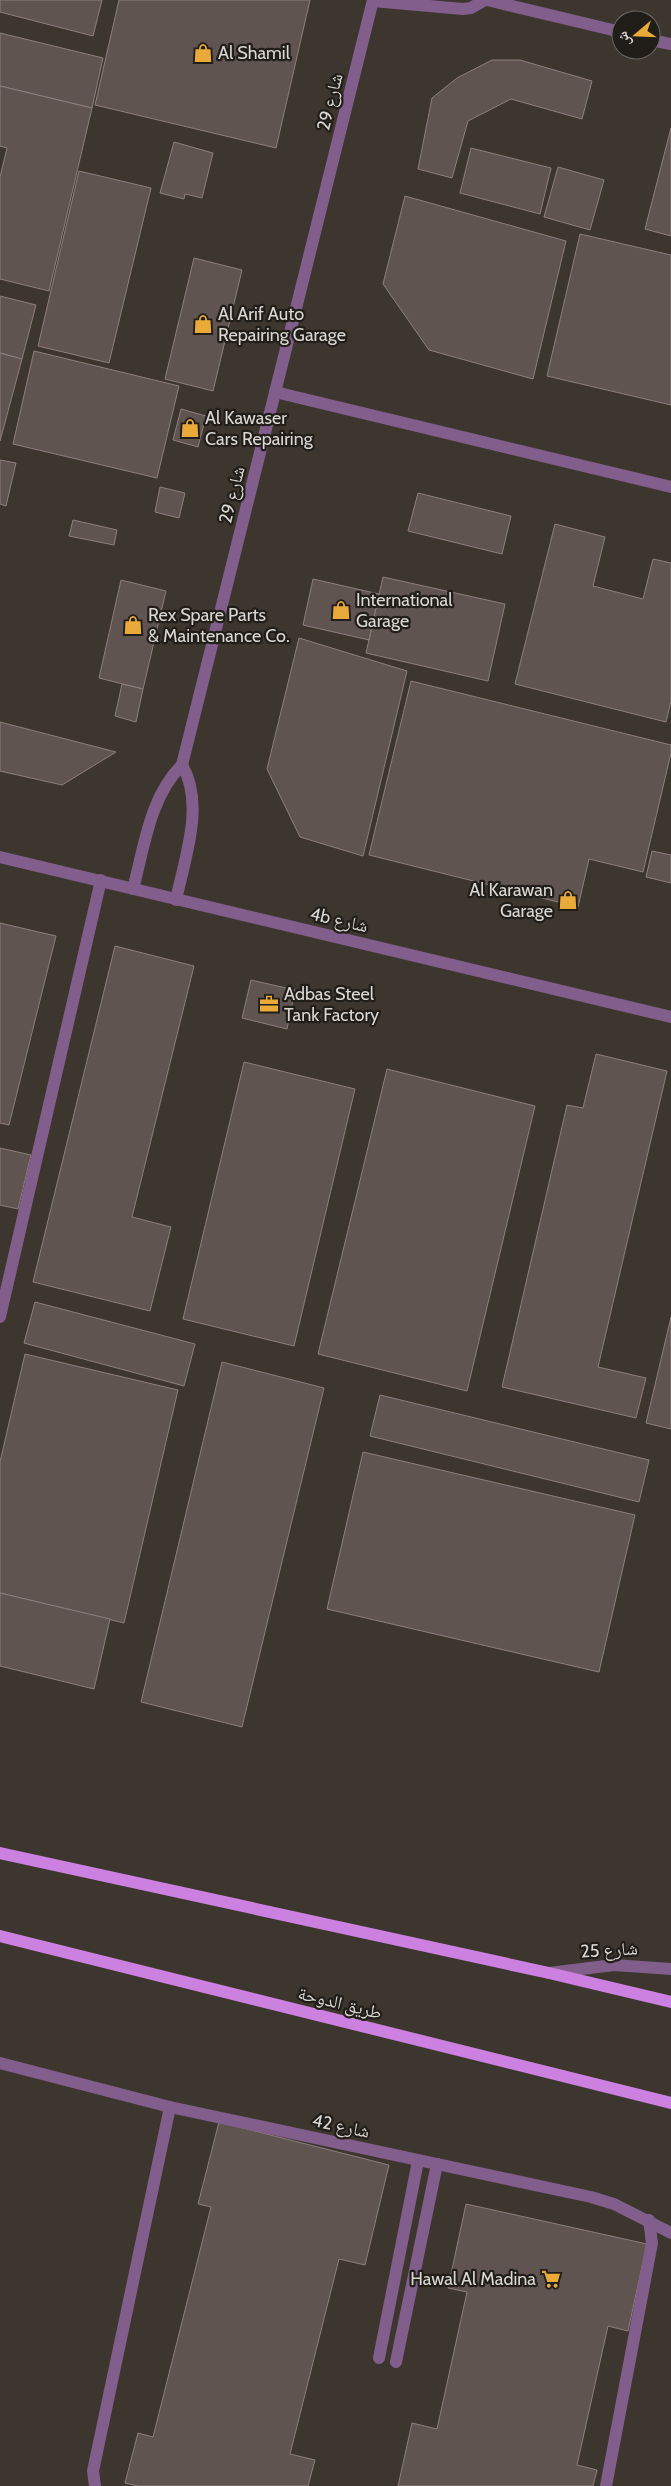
<svg xmlns="http://www.w3.org/2000/svg" width="671" height="2486" viewBox="0 0 671 2486" font-family="Cabin,'Noto Naskh Arabic',sans-serif">
<style>
.building{fill:#605451;stroke:#8d7f7d}
.lines{fill:none;stroke-linecap:round;stroke-linejoin:round}
.minor{stroke:#825e8c;stroke-width:12}
.major{stroke:#cc81e0;stroke-width:12}
.labels{text-anchor:middle;dominant-baseline:central;stroke-width:4.5;stroke-linejoin:round;paint-order:stroke}
.poi-label{font-size:18px;fill:#dad6d1;stroke:#211e1a;text-anchor:start}
.street-label{font-size:18px;fill:#dad6d1;stroke:#211e1a}
</style>
<rect width="100%" height="100%" fill="#3d362e"/>
<!-- building -->
<g class="building">
<polygon points="0,0 102,0 93,36 0,12"/>
<polygon points="119,0 310,0 276,148 95,105"/>
<polygon points="0,33 103,58 92,108 0,86"/>
<polygon points="492,60 520,60 592,81 582,119 511,99 468,121 452,178 418,169 432,98 457,78"/>
<polygon points="0,86 92,108 49,291 0,279 0,177 7,148 0,146"/>
<polygon points="671,128 671,236 645,229"/>
<polygon points="174,142 213,153 202,198 185,194 184,199 160,193"/>
<polygon points="471,148 551,168 540,214 460,193"/>
<polygon points="558,167 604,180 590,230 544,217"/>
<polygon points="79,171 151,188 109,363 38,346"/>
<polygon points="405,196 566,241 533,379 429,350 383,284"/>
<polygon points="580,234 671,255 671,405 547,376"/>
<polygon points="194,258 242,270 213,391 165,379"/>
<polygon points="0,296 36,305 22,359 0,353"/>
<polygon points="34,351 179,386 157,478 13,444"/>
<polygon points="0,353 22,359 0,441"/>
<polygon points="181,409 206,416 198,447 173,440"/>
<polygon points="0,460 16,463 6,506 0,504"/>
<polygon points="160,487 185,493 179,518 155,512"/>
<polygon points="418,493 511,516 502,554 408,531"/>
<polygon points="73,520 117,530 114,545 69,536"/>
<polygon points="555,524 605,537 593,586 643,599 653,559 671,563 671,701 666,722 515,684"/>
<polygon points="383,577 505,604 488,681 366,653"/>
<polygon points="313,579 379,594 369,640 303,625"/>
<polygon points="121,580 166,591 143,689 99,678"/>
<polygon points="299,638 407,671 363,856 300,837 267,769"/>
<polygon points="411,681 671,745 671,753 643,872 589,859 578,907 369,855"/>
<polygon points="122,684 143,689 136,722 115,716"/>
<polygon points="0,722 116,752 62,785 0,771"/>
<polygon points="652,851 671,855 671,883 646,877"/>
<polygon points="0,923 56,936 9,1125 0,1123"/>
<polygon points="115,946 194,966 132,1217 171,1227 150,1311 33,1282"/>
<polygon points="251,980 295,990 287,1029 242,1018"/>
<polygon points="596,1054 667,1071 598,1367 646,1378 636,1418 502,1387 567,1105 583,1108"/>
<polygon points="244,1062 355,1089 294,1346 183,1319"/>
<polygon points="387,1069 535,1106 467,1391 318,1354"/>
<polygon points="0,1148 31,1155 18,1209 0,1205"/>
<polygon points="35,1302 195,1344 184,1386 24,1343"/>
<polygon points="671,1317 671,1429 646,1423"/>
<polygon points="25,1354 178,1390 124,1623 0,1593 0,1462"/>
<polygon points="222,1362 324,1388 242,1727 141,1702"/>
<polygon points="380,1395 649,1460 639,1502 370,1436"/>
<polygon points="363,1452 635,1515 599,1672 327,1609"/>
<polygon points="0,1593 110,1619 94,1689 0,1666"/>
<polygon points="219,2122 389,2165 365,2265 339,2259 290,2454 315,2460 308,2486 138,2486 125,2483 138,2433 153,2437 211,2207 198,2204"/>
<polygon points="466,2204 647,2244 628,2331 608,2326 577,2465 597,2470 593,2486 398,2486 412,2423 437,2429 467,2292 448,2288"/>
</g>
<g class="lines">
<!-- minor -->
<g class="minor">
<polyline points="487,0 621,32"/>
<polyline points="373,1 463,9 471,8 485,0"/>
<polyline points="651,40 671,44"/>
<polyline points="275,392 671,487"/>
<polyline points="0,857 671,1017"/>
<path d="M133,889c11,-41 17,-93 49,-124l191,-765"/>
<path d="M176,900c9,-43 29,-96 6,-135"/>
<polyline points="0,1317 101,880"/>
<polyline points="549,1973 614,1965 671,1969"/>
<polyline points="0,2063 170,2107 591,2197 614,2204 671,2233"/>
<polyline points="379,2358 418,2161"/>
<polyline points="396,2362 437,2164"/>
<polyline points="95,2486 93,2471 170,2107"/>
<polyline points="606,2486 652,2243 649,2220"/>
</g>
<!-- major -->
<g class="major">
<polyline points="0,1853 549,1973 671,2002"/>
<polyline points="0,1936 671,2103"/>
</g>
</g>
<!-- icons -->
<defs>
<g id="shop-bare" transform="scale(1.5)"><path d="M-5-2.5h2.3a2.7 3.5 0 0 1 5.4 0H5L5.5 6h-11ZM-1.5-2.5h3a1.5 2.3 0 0 0-3 0Z" fill="#eaaa39" stroke="#211e1a" stroke-width="2.5" paint-order="stroke"/></g>
<g id="office-bare" transform="scale(1.5)"><path d="M-6-3h4V-5.5h4V-3h4V5H-6ZM-1-4.5V-3h2v-1.5ZM-6 0V1H6V0Z" fill="#eaaa39" stroke="#211e1a" stroke-width="2.5" paint-order="stroke"/></g>
<g id="supermarket-bare" transform="scale(1.5)"><path d="M-6-5.5h2.5l.6 2H6L4.5 2H-2.5L-4.4-4H-6ZM-1.5 3.2a1.3 1.3 0 1 0 .1 0ZM3 3.2a1.3 1.3 0 1 0 .1 0Z" fill="#eaaa39" stroke="#211e1a" stroke-width="2.5" paint-order="stroke"/></g>
</defs>
<g fill-rule="evenodd">
<use href="#shop-bare" x="203" y="53"/>
<use href="#shop-bare" x="203" y="324"/>
<use href="#shop-bare" x="190" y="428"/>
<use href="#shop-bare" x="341" y="610"/>
<use href="#shop-bare" x="133" y="625"/>
<use href="#shop-bare" x="568" y="900"/>
<use href="#office-bare" x="269" y="1004"/>
<use href="#supermarket-bare" x="551" y="2279"/>
</g>
<g class="labels">
<!-- poi labels -->
<g class="poi-label">
<text x="218" y="53">Al Shamil</text>
<text x="218" y="314">Al Arif Auto<tspan x="218" dy="21">Repairing Garage</tspan></text>
<text x="205" y="418">Al Kawaser<tspan x="205" dy="21">Cars Repairing</tspan></text>
<text x="356" y="600">International<tspan x="356" dy="21">Garage</tspan></text>
<text x="148" y="615">Rex Spare Parts<tspan x="148" dy="21">&amp; Maintenance Co.</tspan></text>
<text x="553" y="890" text-anchor="end">Al Karawan<tspan x="553" dy="21">Garage</tspan></text>
<text x="284" y="994">Adbas Steel<tspan x="284" dy="21">Tank Factory</tspan></text>
<text x="536" y="2279" text-anchor="end">Hawal Al Madina</text>
</g>
<!-- street labels -->
<g class="street-label">
<text transform="translate(330 102) rotate(-76)">شارع 29</text>
<text transform="translate(232 495) rotate(-76)">شارع 29</text>
<text transform="translate(339 920) rotate(13)">4b شارع</text>
<text transform="translate(609 1950) rotate(-3)">شارع 25</text>
<text transform="translate(340 2003) rotate(14)">طريق الدوحة</text>
<text transform="translate(341 2126) rotate(12)">شارع 42</text>
</g>
</g>
<!-- north arrow -->
<g transform="translate(636 35) rotate(251)"><circle r="24" fill="#211e1a" stroke="#6b6863"/>
<path d="M0-4L9 19L0 12L-9 19Z" fill="#eaaa39"/>
<text y="-8" font-size="14" font-weight="bold" text-anchor="middle" fill="#dad6d1">ش</text>
</g>
</svg>
